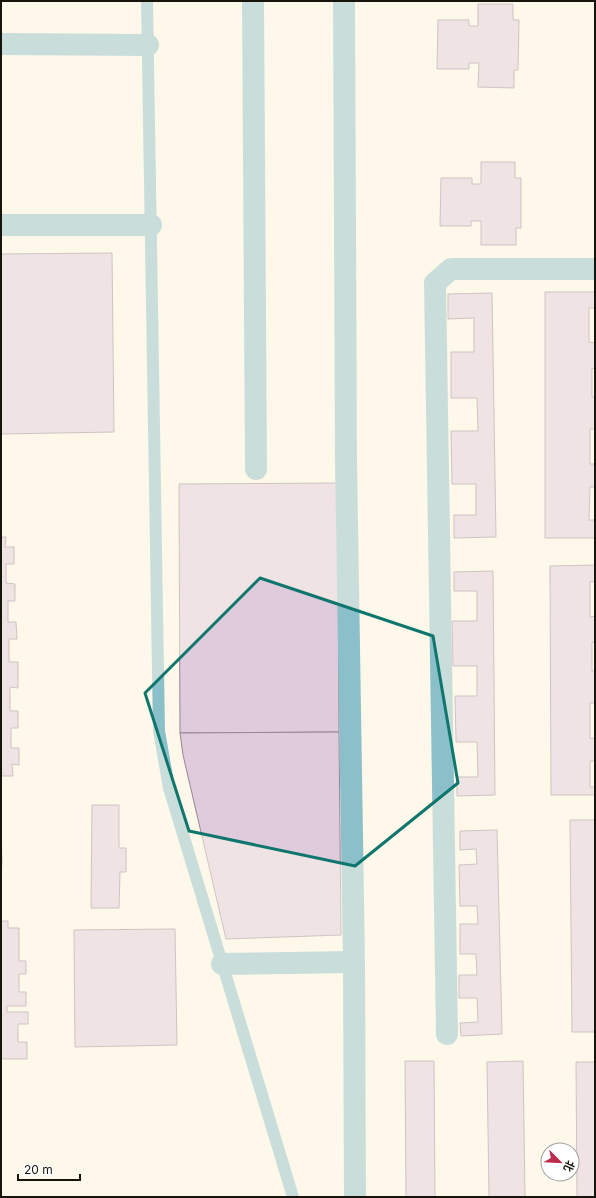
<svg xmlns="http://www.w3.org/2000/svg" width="596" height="1198" viewBox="0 0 596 1198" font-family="Inter,'Noto Sans SC',sans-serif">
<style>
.building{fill:#dfcbdc;stroke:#978594}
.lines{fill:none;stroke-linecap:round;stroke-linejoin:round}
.service{stroke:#8bbfc9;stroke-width:12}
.minor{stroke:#8bbfc9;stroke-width:22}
.marked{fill:none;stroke:#0f766e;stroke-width:3;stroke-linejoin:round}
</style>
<rect width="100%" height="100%" fill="#fdf8ea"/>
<!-- building -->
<g class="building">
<polygon points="478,4 513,4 513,20 519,20 518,70 514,70 514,88 478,87 479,63 469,63 469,69 437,69 438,20 469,20 469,26 478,26"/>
<polygon points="481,162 515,162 515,178 521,178 521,228 516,228 516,245 481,245 481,221 471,221 471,226 440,226 441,178 472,178 472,184 481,184"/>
<polygon points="112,253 114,432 1,434 1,254"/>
<polygon points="545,292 595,292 595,308 589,308 589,342 595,343 595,369 592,368 592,397 595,397 595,429 590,429 590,464 595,464 595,487 590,487 589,520 595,520 595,538 545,538"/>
<polygon points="492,293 496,537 454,538 454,515 476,515 476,484 452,484 451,431 478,431 477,398 451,398 451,352 474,352 474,318 448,319 448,294"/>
<polygon points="338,483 339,732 180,733 179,484"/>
<polygon points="1,537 6,537 5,547 14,547 14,564 6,564 6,583 15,584 15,601 8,601 8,622 16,622 17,639 9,639 9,662 18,662 18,688 10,687 10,711 18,711 18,728 11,728 11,748 19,748 19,765 12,764 13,776 1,776"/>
<polygon points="595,565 595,582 590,582 590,617 595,616 595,643 592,642 592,671 595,671 595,703 590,703 590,738 595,738 595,761 590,761 590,787 595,787 595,795 551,795 550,566"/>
<polygon points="493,571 495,795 457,796 457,777 478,777 477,742 456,742 455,696 477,696 477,666 453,666 452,621 477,621 477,591 454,591 454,572"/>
<polygon points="339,732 341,935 226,939 183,755 180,733"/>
<polygon points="92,805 119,805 119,848 126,848 126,872 120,872 119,908 91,908"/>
<polygon points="570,820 595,820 595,1032 572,1032"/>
<polygon points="1,826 2,865 1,865"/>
<polygon points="497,830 502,1034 461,1036 460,1023 478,1022 477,998 459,998 459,975 477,975 476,954 460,954 460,924 478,924 477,906 460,906 459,865 477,864 476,849 460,850 460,831"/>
<polygon points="1,921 8,921 8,928 19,928 19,961 26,961 26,974 19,974 19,992 26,992 26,1006 7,1006 7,1012 28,1012 28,1024 18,1024 18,1042 27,1042 27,1059 1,1059"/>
<polygon points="175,929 177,1045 75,1047 74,930"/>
<polygon points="405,1061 434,1061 435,1197 406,1197"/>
<polygon points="523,1061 525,1197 489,1197 487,1062"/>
<polygon points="576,1062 595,1062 595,1197 577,1197"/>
</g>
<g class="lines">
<!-- service -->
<polyline class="service" points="147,1 159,731 169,788 293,1197"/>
<!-- minor -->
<g class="minor">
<polyline points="253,1 256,469"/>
<polyline points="344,1 346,460 354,962 355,1197"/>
<polyline points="1,44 148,45"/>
<polyline points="1,225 151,225"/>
<polyline points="222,964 354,962"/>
<polyline points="447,1034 435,283 451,269 595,269"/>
</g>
</g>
<!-- marked area -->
<path d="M0 0H596V1198H0ZM260,578l173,58 25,147 -103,83 -166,-35 -44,-138z" fill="#fdf8ea" fill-opacity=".55" fill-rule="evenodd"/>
<path class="marked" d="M260,578l173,58 25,147 -103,83 -166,-35 -44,-138z"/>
<!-- border -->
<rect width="596" height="1198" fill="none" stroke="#17140c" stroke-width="4"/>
<!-- north arrow -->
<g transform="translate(560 1162) rotate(114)"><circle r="19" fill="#ffffff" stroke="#a2a19e"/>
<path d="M0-3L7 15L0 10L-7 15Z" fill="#bc2b4c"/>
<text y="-6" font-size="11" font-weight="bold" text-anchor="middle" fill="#17140c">北</text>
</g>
<!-- scale -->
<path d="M18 1174v6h62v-6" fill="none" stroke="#17140c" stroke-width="2"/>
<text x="24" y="1174" font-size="12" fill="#17140c" stroke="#ffffff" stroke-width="3" paint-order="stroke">20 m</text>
</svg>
